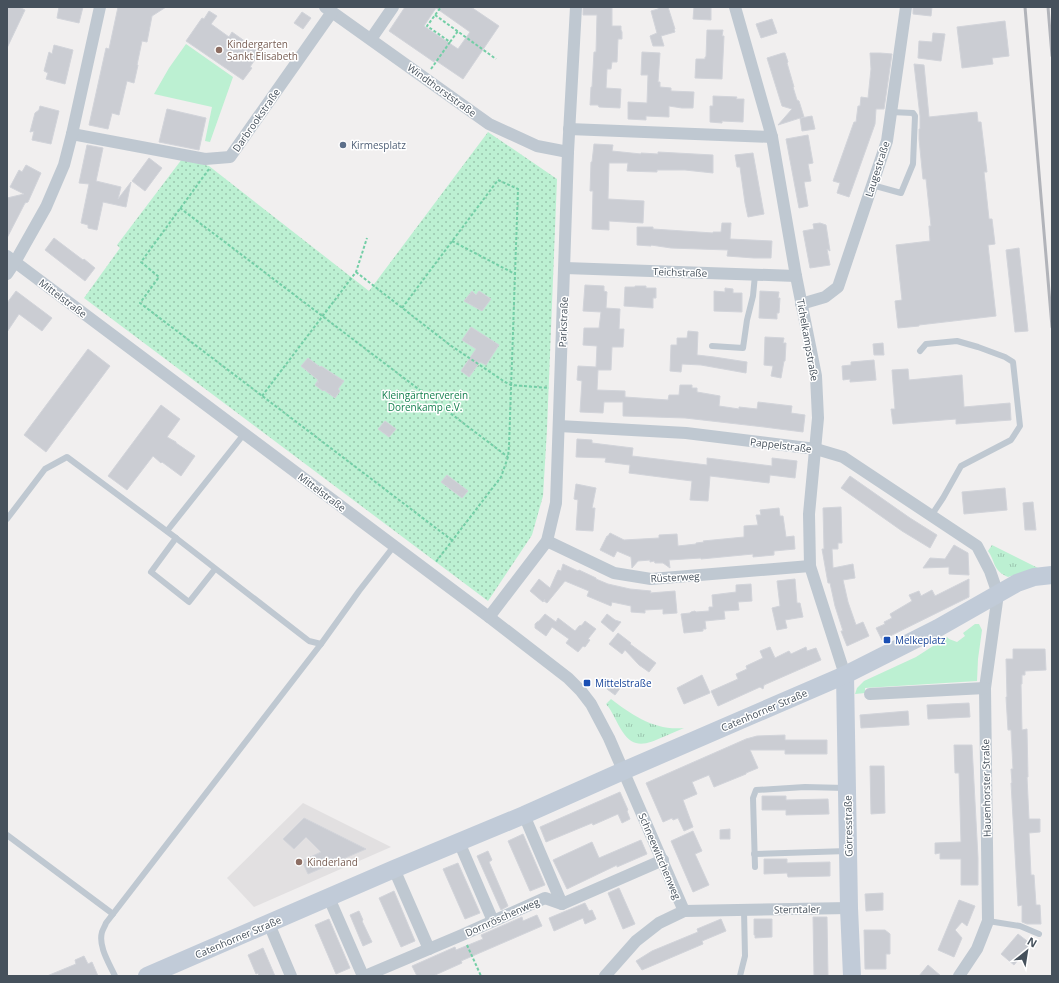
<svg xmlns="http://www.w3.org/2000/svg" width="1059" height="983" viewBox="0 0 1059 983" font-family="'Open Sans',sans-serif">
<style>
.education{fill:#e2e0e1}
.grass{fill:url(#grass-tufts)}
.park{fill:#bcf0d2}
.garden{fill:url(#garden-dots)}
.building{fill:#cbcdd3;stroke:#d2d4da;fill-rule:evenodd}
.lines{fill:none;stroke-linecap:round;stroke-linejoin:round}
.path{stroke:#73cea6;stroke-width:2;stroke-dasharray:3 2;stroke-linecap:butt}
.lane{stroke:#bfc8d1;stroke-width:6}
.street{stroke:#bfc8d1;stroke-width:12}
.secondary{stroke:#c1cbd8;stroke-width:18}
.rail{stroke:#b1b3b9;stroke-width:3}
.education-dot{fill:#8d6e63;stroke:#fff;stroke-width:1.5}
.service-dot{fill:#5c6f8a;stroke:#fff;stroke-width:1.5}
.transit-dot{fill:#1a4fb4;stroke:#fff;stroke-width:1.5}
.labels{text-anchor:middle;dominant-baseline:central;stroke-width:3;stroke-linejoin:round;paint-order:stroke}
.education-label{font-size:10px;fill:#785e54;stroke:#fff;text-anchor:start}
.street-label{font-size:10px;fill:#46515c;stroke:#fff}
.service-label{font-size:10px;fill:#4e5e75;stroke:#fff;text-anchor:start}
.park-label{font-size:10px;fill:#15804f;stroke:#fff}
.transit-label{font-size:10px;fill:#164399;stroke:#fff;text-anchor:start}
</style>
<defs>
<pattern id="grass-tufts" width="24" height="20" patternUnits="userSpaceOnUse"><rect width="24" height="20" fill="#bcf0d2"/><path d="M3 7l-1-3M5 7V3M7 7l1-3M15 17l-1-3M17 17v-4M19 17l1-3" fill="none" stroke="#9bc5ae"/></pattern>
<pattern id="garden-dots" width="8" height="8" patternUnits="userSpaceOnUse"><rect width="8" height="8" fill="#bcf0d2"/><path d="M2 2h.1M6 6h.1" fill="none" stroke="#9bc5ae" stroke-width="1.8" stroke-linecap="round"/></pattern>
</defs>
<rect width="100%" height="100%" fill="#f1efef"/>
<!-- education -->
<polygon class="education" points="303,803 391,847 254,907 227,878"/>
<!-- grass -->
<g class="grass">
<path d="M992,545l46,23 -30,9c-16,-7 -12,-15 -20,-26z"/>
<path d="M611,699c21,16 44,32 73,29 -7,3 -14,6 -21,9 -16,7 -29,13 -41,-6 -6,-9 -9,-19 -16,-27z"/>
</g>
<!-- park -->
<g class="park">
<polygon points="186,44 233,77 210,142 205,141 212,107 154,94 169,68"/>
<polygon points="975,624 979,624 982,630 978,659 977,681 865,688 865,693 855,694 857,688 864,681 916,657 947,637 949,639 957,642 965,636 963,633"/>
</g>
<!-- garden -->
<polygon class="garden" points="488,132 557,179 547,429 543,496 532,535 488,601 84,298 120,248 117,245 182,159 209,166 369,291"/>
<!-- building -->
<g class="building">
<polygon points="7,7 19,7 25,10 7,48"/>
<polygon points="59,7 83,7 79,23 57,18"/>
<polygon points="118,7 166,7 152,16 147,42 142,41 137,65 138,65 134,83 127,81 119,115 112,113 108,129 89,125 106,48 109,49"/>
<path d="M405,7h66l28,19 -36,53 -28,-19 -1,2 -45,-31zM436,8l34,24 -12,17 -34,-23z"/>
<polygon points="583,7 612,7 612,26 621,26 621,30 622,32 622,39 618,39 617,62 612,62 611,69 607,69 606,88 621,89 620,108 599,107 598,105 590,105 591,87 592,87 594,52 596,52 597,15 583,15"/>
<polygon points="659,7 668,7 675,29 674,29 675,32 661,36 664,46 653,46 650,36 657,33 651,11 658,9"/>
<polygon points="694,7 711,7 711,20 693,19"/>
<polygon points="913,7 932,7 931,16 913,14"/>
<polygon points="209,11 217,16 211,24 229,37 232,32 260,52 250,67 252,68 243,80 186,41 202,18 204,19"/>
<polygon points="302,12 311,18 303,29 294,23"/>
<polygon points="772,19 777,33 761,38 756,24"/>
<polygon points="1005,21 1009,56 992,58 993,64 962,68 957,27"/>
<polygon points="707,30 723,30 722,36 724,36 722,79 695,78 696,59 705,59 705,57 706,57"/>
<polygon points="933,33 945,34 941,61 918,58 919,41 932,42"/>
<polygon points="54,45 73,50 65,84 46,79 48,73 44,71 49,52 52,54"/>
<polygon points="642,52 660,53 658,82 660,82 660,87 671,88 671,91 694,92 693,108 682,108 669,106 669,117 646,116 646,120 628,119 628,102 647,103 648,75 641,75"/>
<polygon points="783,53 785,53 788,62 787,63 794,87 793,87 797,100 799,101 804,117 801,118 812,116 815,129 802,131 800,118 778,125 792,109 782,106 767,58"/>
<polygon points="870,53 880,53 892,54 884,109 876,109 875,124 849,197 837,193 840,183 833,181 854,122 856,122 858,106 860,106 861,97 868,98 871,69"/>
<polygon points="914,64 924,65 929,117 977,112 978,122 981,122 987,172 984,172 989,219 992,219 995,244 988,245 996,316 919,325 919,326 898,328 895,301 902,300 896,245 930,241 929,226 931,226 926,179 923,179 919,139 919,129 920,129 920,116"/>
<polygon points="713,96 737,97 736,99 744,99 743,122 722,121 722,123 710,122 710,106 713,106"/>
<polygon points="40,106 59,111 51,144 32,140 34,131 30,132 35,113 39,110"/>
<polygon points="167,109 206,118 199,150 159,142"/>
<polygon points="808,135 813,163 808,164 811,181 804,182 808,206 799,208 786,139"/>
<polygon points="594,144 613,145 612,151 641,154 641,153 658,154 658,152 713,155 713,173 685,170 657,170 657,172 627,171 628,163 609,163 608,199 644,201 643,223 609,221 609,230 592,229 593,191 590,191 591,162 592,162"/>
<polygon points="87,145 103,148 96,181 121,187 118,199 131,182 126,207 103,202 97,230 88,228 88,225 81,223 89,184 79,183"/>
<polygon points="753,153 764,214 748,217 745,203 740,167 737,167 735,155"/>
<polygon points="149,158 162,168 145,191 132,181"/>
<polygon points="26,165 41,173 28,202 25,203 7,238 7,198 24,194 10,187 19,170 22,172"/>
<polygon points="722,223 731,223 730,239 772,241 771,258 754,258 727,256 728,250 671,248 651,245 651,246 637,245 637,227 653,227 653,229 713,233 713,232 721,232"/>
<polygon points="820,223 826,225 830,251 827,249 830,265 810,268 803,231 814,229 813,224"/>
<polygon points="54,238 83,260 84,259 95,268 85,281 45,250"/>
<polygon points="1019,248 1028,331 1015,332 1006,250"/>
<polygon points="585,285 604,286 604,291 607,292 606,308 620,309 619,329 624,329 623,347 612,347 611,370 598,370 597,390 625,391 625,397 668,400 669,395 679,395 680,385 692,385 692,388 697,388 697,392 720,396 719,406 739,409 739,407 757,409 758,402 792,406 791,413 805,415 803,432 764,427 685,418 623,416 623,402 604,402 603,413 580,412 582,381 577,380 578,366 596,367 597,346 583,345 584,328 599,328 601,312 583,311"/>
<polygon points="635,286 646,286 646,288 656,288 656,298 653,298 653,308 624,306 625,287 635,287"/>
<polygon points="725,288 733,289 733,293 742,293 742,312 714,311 714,291 725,292"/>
<polygon points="16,291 52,318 42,331 19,314 7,332 7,303"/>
<polygon points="472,291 476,295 479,291 491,299 482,311 464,301"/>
<polygon points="760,291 779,292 778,298 780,298 779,313 777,313 777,319 759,318"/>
<polygon points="471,327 499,345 486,365 480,362 469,377 461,371 476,349 462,340"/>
<polygon points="688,331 698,332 697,355 714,357 747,362 746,373 701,365 682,364 681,372 670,371 671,345 677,345 677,338 687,338"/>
<polygon points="765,337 784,338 783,343 786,343 785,361 784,361 781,378 771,376 773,366 764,365"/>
<polygon points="883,343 884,355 874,355 873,344"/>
<polygon points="88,349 110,366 46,452 24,435"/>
<polygon points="308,358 320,367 321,366 344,381 338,389 340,391 335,398 324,390 323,391 315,385 318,380 301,366"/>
<polygon points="874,360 876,380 850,382 850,379 843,380 842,366 851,365 851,362"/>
<polygon points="908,369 909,380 962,375 964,407 1010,403 1011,420 956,424 956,419 893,424 891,409 895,409 892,370"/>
<polygon points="161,405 180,419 167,437 176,442 176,443 195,456 181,476 162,462 161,463 153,456 127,490 108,476"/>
<polygon points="385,421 396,429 389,437 378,429"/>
<polygon points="577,439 592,440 592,443 633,448 632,456 707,465 707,458 772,466 772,458 797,461 795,478 770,475 769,483 710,476 708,501 690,500 692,481 629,473 630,465 605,462 606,458 576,457"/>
<polygon points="447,475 468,491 462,498 441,482"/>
<polygon points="850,476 910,518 937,535 930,548 902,531 841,488"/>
<polygon points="576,484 596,488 592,508 595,508 593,531 576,530 578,500 574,499"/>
<polygon points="1005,488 1007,510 964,514 962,492"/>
<polygon points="1033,502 1036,530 1025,530 1023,503"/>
<polygon points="841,507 842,543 838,543 838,549 832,549 833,568 853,564 855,578 843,580 848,602 856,625 863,622 869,636 847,646 841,631 843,631 835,606 830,583 828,583 822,549 824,549 823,508"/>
<polygon points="779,508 780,516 783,516 786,537 794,536 795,549 774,551 774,555 753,557 753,554 701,559 701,558 669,560 670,568 663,563 655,563 654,561 650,562 650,560 638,561 632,568 631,557 617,551 614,557 600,550 607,536 608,536 610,533 624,540 659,538 659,535 677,534 678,546 696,544 696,543 704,542 703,541 744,537 744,526 758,525 756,515 761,515 760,510"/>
<polygon points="954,545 968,553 969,575 949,574 949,567 923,568 930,558 945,559"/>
<polygon points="563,564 578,571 579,570 596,578 596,579 608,584 630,589 651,591 650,593 675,591 677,613 663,614 663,609 645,610 645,613 631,612 631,606 612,602 611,606 587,596 589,591 565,581 547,603 544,601 545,599 543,602 530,591 539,579 550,588 558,570 561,571"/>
<polygon points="795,579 797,603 800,603 803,617 785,620 787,628 777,630 772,608 780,606 777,581"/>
<polygon points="969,579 969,597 882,640 876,628 885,624 884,622 892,618 890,614 912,601 909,595 919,591 921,596 932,590 935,596"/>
<polygon points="751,584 752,601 738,602 739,610 724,611 725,619 705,621 706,629 703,629 703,631 684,633 681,614 690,613 691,612 695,611 696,612 709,611 709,607 713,607 712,595 736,592 736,585"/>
<polygon points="545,614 556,622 558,618 575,631 579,626 582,625 585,621 596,629 588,639 590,640 585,647 583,646 578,652 566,643 569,639 552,627 546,636 535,628 535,624 537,622 539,621"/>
<polygon points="607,614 615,620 621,622 613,632 601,622"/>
<polygon points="618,633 631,643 630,644 656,663 649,672 639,665 625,650 622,654 609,644"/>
<polygon points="770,647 775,658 789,651 791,654 806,647 807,651 816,648 821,660 764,685 763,689 760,687 718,706 711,691 738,679 736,674 747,669 746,666 763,658 760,651"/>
<polygon points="1013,649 1045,649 1046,670 1025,671 1025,675 1022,675 1022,684 1021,684 1022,730 1027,729 1028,777 1027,777 1029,819 1040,819 1040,832 1029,833 1031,875 1034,875 1036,905 1040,905 1041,924 1027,924 1022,922 1022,905 1018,906 1011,783 1012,783 1011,769 1013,769 1011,730 1008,730 1006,697 1007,697 1006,659 1013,659"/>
<polygon points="702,675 710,693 684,704 677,688"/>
<polygon points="613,681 621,687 615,695 607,689"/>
<polygon points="969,703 970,717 928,719 927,705"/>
<polygon points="908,711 909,725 861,728 860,715"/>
<polygon points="785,735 785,740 827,740 827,754 785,754 785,750 750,750 758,768 746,773 746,774 714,787 709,775 692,782 697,794 683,800 693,827 684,831 678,818 673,820 672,818 663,822 646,783 746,739 757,736"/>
<polygon points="954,745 972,745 978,858 978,885 961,885 961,859 940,859 940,853 935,854 935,843 961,842 959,773 955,773"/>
<polygon points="870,766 884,766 885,813 871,814"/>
<polygon points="620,792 628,810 627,811 630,819 622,823 618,814 593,825 592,823 546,842 540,827"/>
<polygon points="762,796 786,796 786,800 828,799 829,814 786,815 786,810 762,810"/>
<polygon points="304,818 366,849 308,874 302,861 321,852 306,837 294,849 283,839"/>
<polygon points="730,829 730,839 720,839 720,830"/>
<polygon points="693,831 702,851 695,854 709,885 693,892 671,841"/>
<polygon points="523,834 545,885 530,891 508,841"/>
<polygon points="641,840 647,854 617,867 617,865 567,889 553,860 592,842 599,858"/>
<polygon points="488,851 492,860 489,862 508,906 501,910 477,856"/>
<polygon points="764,859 787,859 787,863 830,862 830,876 788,877 787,873 764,874"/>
<polygon points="458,863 480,913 465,919 443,869"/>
<polygon points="619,888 635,924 623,929 608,893"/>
<polygon points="394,891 415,941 401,947 379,898"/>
<polygon points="883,893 883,910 866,911 865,894"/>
<polygon points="959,900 975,906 967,926 962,922 955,930 962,938 954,957 938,950"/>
<polygon points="585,903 589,911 592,910 596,919 585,924 583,918 554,931 549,918"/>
<polygon points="359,911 363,920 362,921 372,942 363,946 350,915"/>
<polygon points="537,915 542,926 461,961 462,963 433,976 417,976 412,966 455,947 456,950 483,939 481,935 522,917 523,921"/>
<polygon points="813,917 827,917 828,976 814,976"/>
<polygon points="329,919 350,968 336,974 315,925"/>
<polygon points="721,919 726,931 702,941 703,944 642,970 636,961 652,951 698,932 697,929"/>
<polygon points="754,919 772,919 772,937 755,938 755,935 754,935"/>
<polygon points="864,930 885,930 890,934 890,954 886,954 886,969 865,969"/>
<polygon points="1018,934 1031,944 1014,965 1001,954"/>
<polygon points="263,948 275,976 259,976 258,973 256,974 248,955"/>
<polygon points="84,956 88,964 92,962 98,976 47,976 76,964 75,960"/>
<polygon points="928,965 941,976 919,976"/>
</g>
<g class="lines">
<!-- path -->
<g class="path">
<polyline points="435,15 496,59"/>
<polyline points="450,42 458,31"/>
<polyline points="431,69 450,42 427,26 441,7"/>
<polyline points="209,169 141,262 159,277 140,303 453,541"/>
<polyline points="180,208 508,457"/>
<polyline points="452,241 515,274"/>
<polyline points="356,272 450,345 505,382 511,385 549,388"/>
<polyline points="402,308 498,180 518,189 509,446 508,457 501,477 435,563"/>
<polyline points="262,396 356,272 367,238"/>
<polyline points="467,945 481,976"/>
</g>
<!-- lane -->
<g class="lane">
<polyline points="872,185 901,193 913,164 915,116 913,113 891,112"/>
<polyline points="712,346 743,348 747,320 753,296 755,275"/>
<polyline points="920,351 926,344 957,341 978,347 1005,357 1013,362 1020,426 1011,440 961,466 943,498 931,516"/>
<polyline points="7,519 45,469 67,457 176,538"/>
<polyline points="167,531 244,434"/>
<polyline points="215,569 189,602 151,572 176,538 309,641 321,644 359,591 394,546"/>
<polyline points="7,835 113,914"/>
<polyline points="754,854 847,851"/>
<polyline points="755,867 753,798 756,790 805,787 845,788"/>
<polyline points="988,921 1020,926 1039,934"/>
<path d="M115,976c-6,-13 -17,-30 -13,-44 1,-3 3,-6 4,-9l215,-279"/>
<polyline points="740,976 745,956 744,910"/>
</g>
<!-- street -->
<g class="street">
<polyline points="325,7 489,124 537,146 568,152"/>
<polyline points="735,7 772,137 796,276 816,376 818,418 809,514 810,566 845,675"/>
<polyline points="371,39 393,7"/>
<polyline points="569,129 772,137"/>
<polyline points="72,134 205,159 230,157 332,12"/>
<polyline points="7,256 489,617 568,678 581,691 591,704 609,738 684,911 659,923 636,941 605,976"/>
<polyline points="565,268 796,276"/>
<polyline points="7,274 15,262 46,207 64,165 72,134 100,7"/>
<polyline points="801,304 825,297 838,287 887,141 906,7"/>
<polyline points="559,426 686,433 816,449 843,457 977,546 990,571 998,594 985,688 988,921 977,949 959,976"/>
<polyline points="547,541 614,573 651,579 810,566"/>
<polyline points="489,617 547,541 556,503 568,152 576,7"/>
<polyline points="870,694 985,688"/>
<polyline points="524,815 562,904"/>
<polyline points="459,842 493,921"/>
<polyline points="394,869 429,949"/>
<polyline points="329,898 363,976"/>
<polyline points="684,911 849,908"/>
<polyline points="269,924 291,976"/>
<polyline points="365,976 462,935 545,898 562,904 663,860"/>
</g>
<!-- secondary -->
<g class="secondary">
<polyline points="845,675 849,908 852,976"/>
<polyline points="147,976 394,869 524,815 623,771 845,675 938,628 1017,583 1034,577 1052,575"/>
</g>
<!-- rail -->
<g class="rail">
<polyline points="1025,7 1052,327"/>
<polyline points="1048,7 1052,56"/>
</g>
</g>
<!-- markers -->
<g class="education-dot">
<circle cx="219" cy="50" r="4"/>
<circle cx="299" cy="862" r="4"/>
</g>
<circle class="service-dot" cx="343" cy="145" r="4"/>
<g class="transit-dot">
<rect x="883" y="636" width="8" height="8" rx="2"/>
<rect x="583" y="679" width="8" height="8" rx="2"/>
</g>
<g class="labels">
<!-- education labels -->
<g class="education-label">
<text x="227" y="44">Kindergarten<tspan x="227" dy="12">Sankt Elisabeth</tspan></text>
<text x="307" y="862">Kinderland</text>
</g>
<!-- street labels -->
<g class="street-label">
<text transform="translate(442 90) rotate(36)">Windthorststraße</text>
<text transform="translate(256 120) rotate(-55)">Darbrookstraße</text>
<text transform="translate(877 169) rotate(-72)">Laugestraße</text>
<text transform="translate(680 272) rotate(2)">Teichstraße</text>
<text transform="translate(63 298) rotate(37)">Mittelstraße</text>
<text transform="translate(563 322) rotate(-88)">Parkstraße</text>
<text transform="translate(808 340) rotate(80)">Tichelkampstraße</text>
<text transform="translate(781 445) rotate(7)">Pappelstraße</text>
<text transform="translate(322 492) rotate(37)">Mittelstraße</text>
<text transform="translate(675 577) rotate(-3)">Rüsterweg</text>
<text transform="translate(764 710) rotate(-23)">Catenhorner Straße</text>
<text transform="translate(986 788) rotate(-91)">Hauenhorster Straße</text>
<text transform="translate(848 826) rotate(-91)">Görresstraße</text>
<text transform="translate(660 856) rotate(67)">Schneewittchenweg</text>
<text transform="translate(797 909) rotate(-1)">Sterntaler</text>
<text transform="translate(502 917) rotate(-24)">Dornröschenweg</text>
<text transform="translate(238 937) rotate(-23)">Catenhorner Straße</text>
</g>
<!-- service labels -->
<g class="service-label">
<text x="351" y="145">Kirmesplatz</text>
</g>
<!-- park labels -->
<g class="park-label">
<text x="425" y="395">Kleingärtnerverein<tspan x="425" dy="12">Dorenkamp e.V.</tspan></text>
</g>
<!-- transit labels -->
<g class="transit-label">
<text x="895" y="640">Melkeplatz</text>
<text x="595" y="683">Mittelstraße</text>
</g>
</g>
<!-- border -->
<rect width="1059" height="983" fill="none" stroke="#46515c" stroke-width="16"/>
<!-- north arrow -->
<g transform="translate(1027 951) rotate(30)" stroke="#ffffff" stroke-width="3" paint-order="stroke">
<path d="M0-3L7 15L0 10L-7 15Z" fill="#46515c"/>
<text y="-6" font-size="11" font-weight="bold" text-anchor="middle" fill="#46515c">N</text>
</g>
</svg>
